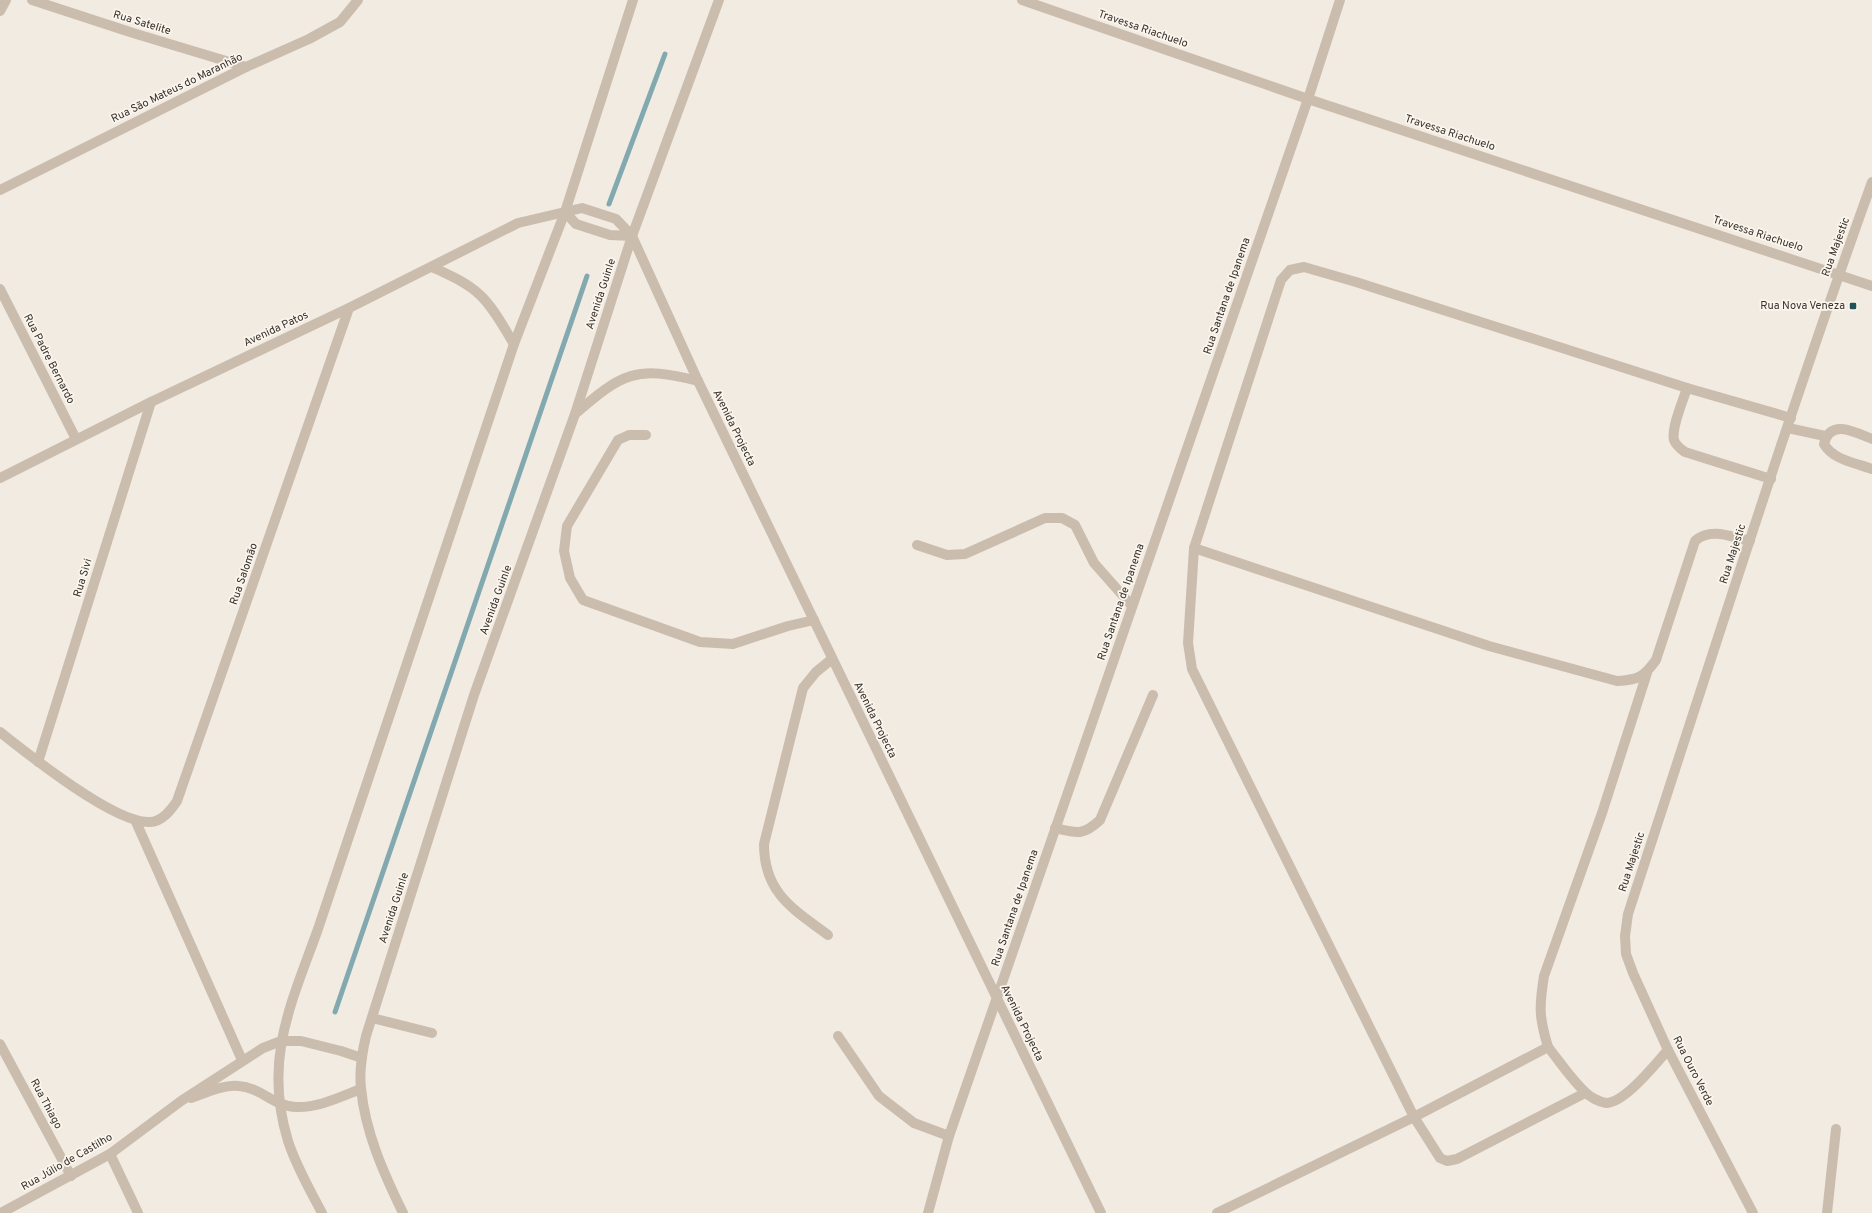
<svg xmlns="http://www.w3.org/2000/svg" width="1872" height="1213" viewBox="0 0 1872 1213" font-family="Overpass,sans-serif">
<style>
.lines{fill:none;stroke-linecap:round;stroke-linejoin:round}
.stream{stroke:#81a9af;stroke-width:5}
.minor{stroke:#cbbdad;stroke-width:10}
.poi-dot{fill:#225259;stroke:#faf5ed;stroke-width:1.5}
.labels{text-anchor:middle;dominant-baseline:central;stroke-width:3.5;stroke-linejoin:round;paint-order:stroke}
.street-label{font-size:11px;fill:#39312b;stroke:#faf5ed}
.poi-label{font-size:11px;fill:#39312b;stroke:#faf5ed;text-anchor:end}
</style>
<rect width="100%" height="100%" fill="#f2ebe1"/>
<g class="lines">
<!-- stream -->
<g class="stream">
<polyline points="609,204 665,54"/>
<polyline points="335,1012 587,276"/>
</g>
<!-- minor -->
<g class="minor">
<polyline points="32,0 133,33 246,67"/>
<polyline points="1022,0 1308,99 1872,286"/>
<polyline points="0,11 6,0"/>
<polyline points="0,190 246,67 309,39 340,22 358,0"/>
<polyline points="565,212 576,224 610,235 632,236"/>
<path d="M432,267c17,8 34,15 48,28 14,13 24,33 34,49"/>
<polyline points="0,289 76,439"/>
<path d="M575,414c47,-41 61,-49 123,-33"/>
<polyline points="1788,428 1825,436"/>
<polyline points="646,435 629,435 618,440 567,526 564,551 570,578 583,600 700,642 733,644 788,626 814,620"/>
<path d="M1872,439c-17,-7 -42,-21 -48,5 9,16 32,19 48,25"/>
<polyline points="0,478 151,402 349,308 518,223 582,208 616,219 632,236 698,381 1101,1213"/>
<path d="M1771,479l-86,-27c-4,-3 -9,-6 -11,-12 -3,-12 9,-39 13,-52l104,30"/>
<polyline points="917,545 947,555 965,554 1045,518 1062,518 1075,525 1094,563 1132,606"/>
<path d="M1194,548l295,98 128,35c21,-1 27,-4 39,-21l39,-119c16,-14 36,-4 55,0"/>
<path d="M0,732c29,23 115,92 150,90 12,0 21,-12 27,-21l172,-493"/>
<polyline points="38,762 151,402"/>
<polyline points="136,822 242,1060"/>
<path d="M1055,828c22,5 28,8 45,-8l53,-125"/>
<path d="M828,935c-35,-26 -64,-42 -64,-91l39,-156 13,-16 16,-13"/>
<polyline points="372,1018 432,1033"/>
<polyline points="838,1036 879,1096 914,1123 949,1136"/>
<polyline points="0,1044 71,1176"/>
<path d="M1548,1047c-9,-30 -9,-40 -4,-71l58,-163 45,-140"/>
<polyline points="1585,1093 1457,1159 1447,1161 1440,1158 1414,1117 1192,669 1188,643 1194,548 1281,280 1290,270 1304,267 1356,282 1687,388"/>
<path d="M191,1098c14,-5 33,-14 48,-12 21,1 36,21 57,21 22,1 44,-10 65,-18"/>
<polyline points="110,1154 138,1213"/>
<polyline points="1,1213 110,1154 181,1101 263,1048 281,1041 301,1041 341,1051 362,1058"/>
<path d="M322,1213c-12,-23 -26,-47 -34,-72 -25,-81 3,-137 30,-212l196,-585 51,-132 68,-212"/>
<path d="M403,1213c-19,-39 -38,-81 -42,-125 -2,-17 1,-35 5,-52l108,-341 101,-281 57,-178 87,-236"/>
<polyline points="928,1213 949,1136 1308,99 1340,0"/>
<path d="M1217,1213l197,-96 134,-70c12,15 23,32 37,45 5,5 14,10 21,11 19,0 50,-40 62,-53"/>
<path d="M1753,1213l-85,-163 -35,-77 -7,-19 -1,-18 3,-22c80,-244 157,-490 244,-732"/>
<polyline points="1827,1213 1836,1129"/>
</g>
</g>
<!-- markers -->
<rect class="poi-dot" x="1849" y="302" width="8" height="8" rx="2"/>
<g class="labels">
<!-- street labels -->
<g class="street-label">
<text transform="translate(142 23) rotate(17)">Rua Satelite</text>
<text transform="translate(1143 29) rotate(19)">Travessa Riachuelo</text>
<text transform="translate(177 88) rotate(-26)">Rua São Mateus do Maranhão</text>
<text transform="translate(1450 133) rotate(18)">Travessa Riachuelo</text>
<text transform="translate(1758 234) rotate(18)">Travessa Riachuelo</text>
<text transform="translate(1836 247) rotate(-70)">Rua Majestic</text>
<text transform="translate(601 294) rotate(-72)">Avenida Guinle</text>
<text transform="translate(1227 296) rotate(-71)">Rua Santana de Ipanema</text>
<text transform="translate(276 329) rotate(-25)">Avenida Patos</text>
<text transform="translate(49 359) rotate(63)">Rua Padre Bernardo</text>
<text transform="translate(734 428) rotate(64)">Avenida Projecta</text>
<text transform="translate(1733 554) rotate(-72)">Rua Majestic</text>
<text transform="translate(244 574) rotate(-71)">Rua Salomão</text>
<text transform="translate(83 578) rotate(-73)">Rua Sivi</text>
<text transform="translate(496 600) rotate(-70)">Avenida Guinle</text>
<text transform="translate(1121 602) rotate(-71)">Rua Santana de Ipanema</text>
<text transform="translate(875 720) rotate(64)">Avenida Projecta</text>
<text transform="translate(1632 862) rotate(-72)">Rua Majestic</text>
<text transform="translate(394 908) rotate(-72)">Avenida Guinle</text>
<text transform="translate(1015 908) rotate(-71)">Rua Santana de Ipanema</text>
<text transform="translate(1022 1023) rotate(64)">Avenida Projecta</text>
<text transform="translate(1693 1071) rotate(63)">Rua Ouro Verde</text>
<text transform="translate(46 1104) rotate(62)">Rua Thiago</text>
<text transform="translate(67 1162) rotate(-30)">Rua Júlio de Castilho</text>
</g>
<!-- poi labels -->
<g class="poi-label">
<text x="1845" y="306">Rua Nova Veneza</text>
</g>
</g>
</svg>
